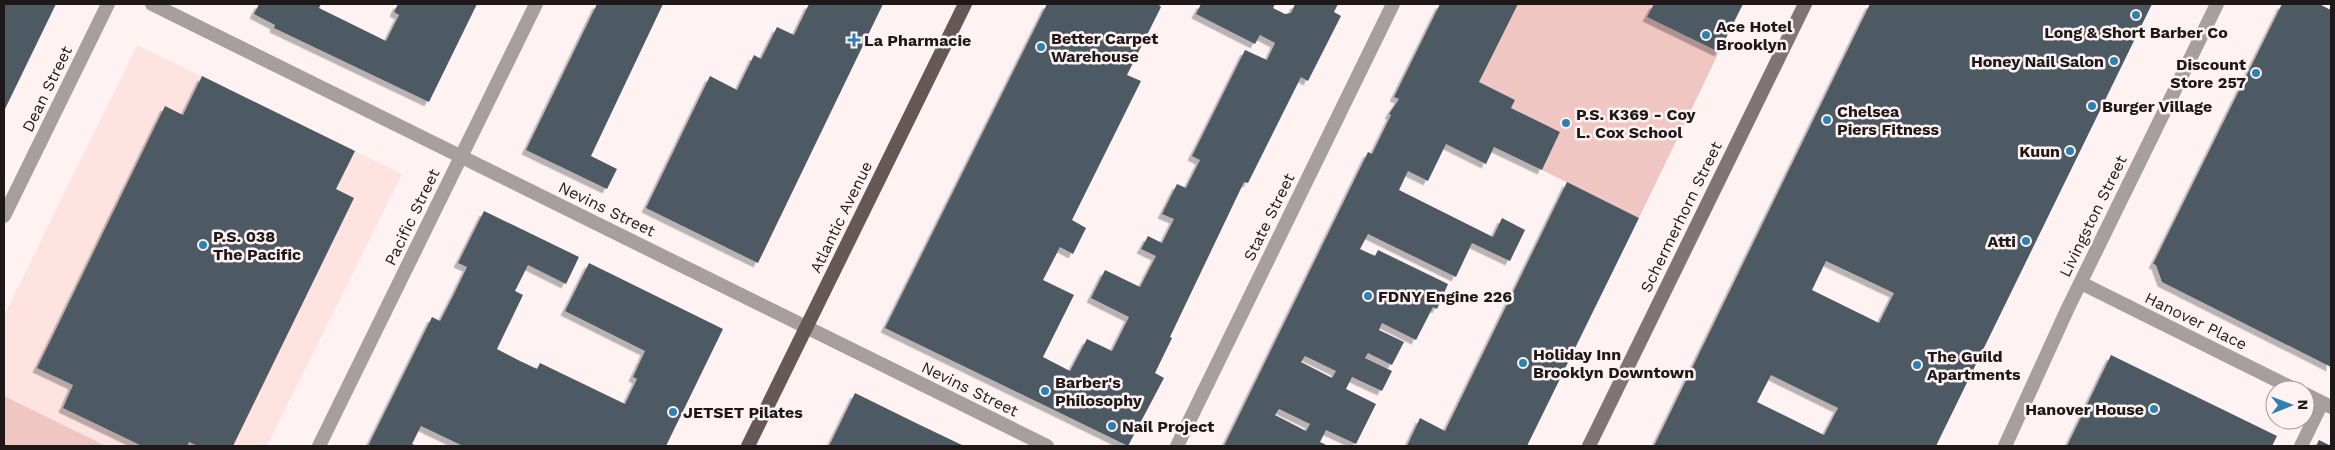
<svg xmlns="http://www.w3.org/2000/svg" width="2335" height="450" viewBox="0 0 2335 450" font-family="'Work Sans',sans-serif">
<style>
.built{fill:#fee3e0}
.green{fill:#f0c6c3}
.building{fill:#4e5a63;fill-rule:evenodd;filter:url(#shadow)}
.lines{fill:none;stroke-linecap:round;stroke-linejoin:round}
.service{stroke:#a69f9e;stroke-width:14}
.minor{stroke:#a69f9e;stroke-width:14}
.secondary{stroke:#807574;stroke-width:14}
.primary{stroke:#655857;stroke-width:14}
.poi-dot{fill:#2c81b0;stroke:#fef3f2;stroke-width:2}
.labels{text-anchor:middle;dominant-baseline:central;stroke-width:5;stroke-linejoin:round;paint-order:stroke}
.poi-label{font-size:16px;font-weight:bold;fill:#1e1818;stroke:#fef3f2;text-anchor:start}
.street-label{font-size:16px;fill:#1e1818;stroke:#fef3f2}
</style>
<defs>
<filter id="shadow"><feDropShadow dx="-4.5" dy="4.5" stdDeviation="0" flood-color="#0004"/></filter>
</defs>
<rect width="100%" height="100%" fill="#fef3f2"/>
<!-- built -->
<polygon class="built" points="137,45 402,174 267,446 4,446 4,316"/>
<!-- green -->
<g class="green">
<polygon points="1518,4 1654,4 1648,17 1719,52 1639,218 1542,170 1560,132 1511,108 1515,100 1479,82"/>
<polygon points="4,396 106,446 4,446"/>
</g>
<!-- building -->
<g class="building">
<polygon points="4,4 56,4 4,111"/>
<polygon points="259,4 321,4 319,8 386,41 399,15 394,12 398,4 477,4 429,102 274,28 275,25 254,14"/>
<polygon points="597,4 663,4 591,156 617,169 607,189 526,150"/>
<polygon points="809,4 883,4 758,263 646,208 710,76 737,90 754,55 761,59 777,27 794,35"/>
<polygon points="1047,4 1158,4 1161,7 1127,75 1141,81 1072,220 1086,228 1073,254 1060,247 1043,280 1074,295 1043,357 1070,371 1087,339 1112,351 1129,317 1091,298 1105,270 1140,287 1156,256 1141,249 1148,236 1162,243 1174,219 1162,214 1177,184 1186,188 1200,160 1192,156 1245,50 1267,60 1275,43 1260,35 1255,44 1196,14 1201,4 1275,4 1273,8 1285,14 1291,13 1295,4 1338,4 1334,12 1341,16 1308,81 1301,77 1248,183 1244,182 1170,337 1172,338 1155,373 1164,378 1128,446 885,328"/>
<path d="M1440,4h78l-39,78 36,18 -4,8 49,24 -18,38 -48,-23 -8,17 -40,-20 -18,37 -20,-10 -9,19 94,47 9,-19 23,12 -15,31 -38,-18 -16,34 -88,-43 -8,15 15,7 3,-6 70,34 -11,25 -4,-2 -17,33 -34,-17 -3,7 25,12 -12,23 -24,-12 -3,5 27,13 -10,20 -30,-14 -6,12 30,15 -20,40 -30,-14 -6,12 8,4h-104l144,-294 4,2 19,-39 -2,-1 10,-15 -5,-2zM1305,356l31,15 -4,7 -31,-16zM1279,409l31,15 -4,7 -31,-16z"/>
<polygon points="1654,4 1743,4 1719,52 1647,17"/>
<path d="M1870,4h282l-216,442h-282zM1826,261l68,32 -15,30 -67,-33zM1771,375l67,33 -14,27 -67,-33z"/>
<polygon points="2282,4 2319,4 2331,10 2331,367 2162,282 2156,265 2153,264"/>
<polygon points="202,76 355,151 336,189 354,198 233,446 198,446 189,442 187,446 142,446 63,408 73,385 37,368 165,106 183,115"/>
<polygon points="1567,182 1639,218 1527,446 1407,446 1420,418 1445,431"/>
<polygon points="484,211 579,257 566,284 528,265 515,291 523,295 497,349 518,360 537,369 540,363 625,404 637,379 633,377 645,351 565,311 589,263 723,329 666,446 463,446 421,426 412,444 417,446 368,446 432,317 440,321 454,294 467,267 458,263"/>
<polygon points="2111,355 2277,436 2272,446 2067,446"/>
<polygon points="855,393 916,423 964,446 829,446"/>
<polygon points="2319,440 2331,446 2316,446"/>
</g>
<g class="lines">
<!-- service -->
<polyline class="service" points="2301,446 2322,403"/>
<!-- minor -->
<g class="minor">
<polyline points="152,4 1047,446"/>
<polyline points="4,216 108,4"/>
<polyline points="2081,283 2296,390"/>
<polyline points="2305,394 2331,407"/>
<polyline points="319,446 536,4"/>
<polyline points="1177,446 1393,4"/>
<polyline points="2005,446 2067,310 2217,4"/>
</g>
<!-- secondary -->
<polyline class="secondary" points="1589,446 1805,4"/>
<!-- primary -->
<polyline class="primary" points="748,446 965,4"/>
</g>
<!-- markers -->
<g class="poi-dot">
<circle cx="2136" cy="15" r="5"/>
<circle cx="1706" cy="35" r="5"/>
<path d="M851.5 32.5h5v5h5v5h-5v5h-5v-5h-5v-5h5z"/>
<circle cx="1041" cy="47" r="5"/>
<circle cx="2114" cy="61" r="5"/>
<circle cx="2256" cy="73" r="5"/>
<circle cx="2092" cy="106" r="5"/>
<circle cx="1827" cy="120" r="5"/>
<circle cx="1566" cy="123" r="5"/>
<circle cx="2070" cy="151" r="5"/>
<circle cx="2026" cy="241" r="5"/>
<circle cx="203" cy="245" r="5"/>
<circle cx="1368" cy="296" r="5"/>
<circle cx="1523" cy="363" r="5"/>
<circle cx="1917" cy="365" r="5"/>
<circle cx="1045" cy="391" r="5"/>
<circle cx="2154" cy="409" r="5"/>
<circle cx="673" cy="412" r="5"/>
<circle cx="1112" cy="426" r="5"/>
</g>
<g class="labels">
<!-- poi labels -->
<g class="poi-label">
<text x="1716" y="26">Ace Hotel<tspan x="1716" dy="18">Brooklyn</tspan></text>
<text x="2136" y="32" text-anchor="middle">Long &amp; Short Barber Co</text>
<text x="1051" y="38">Better Carpet<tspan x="1051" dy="18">Warehouse</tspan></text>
<text x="864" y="40">La Pharmacie</text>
<text x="2104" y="61" text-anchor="end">Honey Nail Salon</text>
<text x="2246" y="64" text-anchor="end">Discount<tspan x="2246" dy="18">Store 257</tspan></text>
<text x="2102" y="106">Burger Village</text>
<text x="1837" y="111">Chelsea<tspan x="1837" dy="18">Piers Fitness</tspan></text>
<text x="1576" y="114">P.S. K369 - Coy<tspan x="1576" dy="18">L. Cox School</tspan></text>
<text x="2060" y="151" text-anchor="end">Kuun</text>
<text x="213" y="236">P.S. 038<tspan x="213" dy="18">The Pacific</tspan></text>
<text x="2016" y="241" text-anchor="end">Atti</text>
<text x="1378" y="296">FDNY Engine 226</text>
<text x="1533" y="354">Holiday Inn<tspan x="1533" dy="18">Brooklyn Downtown</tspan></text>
<text x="1927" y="356">The Guild<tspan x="1927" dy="18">Apartments</tspan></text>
<text x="1055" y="382">Barber's<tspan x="1055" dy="18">Philosophy</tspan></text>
<text x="2144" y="409" text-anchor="end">Hanover House</text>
<text x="683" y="412">JETSET Pilates</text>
<text x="1122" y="426">Nail Project</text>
</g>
<!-- street labels -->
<g class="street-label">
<text transform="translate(47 89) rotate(-64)">Dean Street</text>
<text transform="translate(607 209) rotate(26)">Nevins Street</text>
<text transform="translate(2093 216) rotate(-64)">Livingston Street</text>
<text transform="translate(412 217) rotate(-64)">Pacific Street</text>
<text transform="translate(841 217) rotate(-64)">Atlantic Avenue</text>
<text transform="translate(1269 217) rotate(-64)">State Street</text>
<text transform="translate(1681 217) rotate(-64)">Schermerhorn Street</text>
<text transform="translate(2196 321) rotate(26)">Hanover Place</text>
<text transform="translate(970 389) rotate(26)">Nevins Street</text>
</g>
</g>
<!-- border -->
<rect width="2335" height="450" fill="none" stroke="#1e1818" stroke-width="10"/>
<!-- north arrow -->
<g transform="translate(2290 405) rotate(89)"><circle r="24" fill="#fef3f2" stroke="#a49b9b"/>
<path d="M0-4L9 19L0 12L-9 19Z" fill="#2c81b0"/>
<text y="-8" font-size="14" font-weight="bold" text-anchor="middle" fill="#1e1818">N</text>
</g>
</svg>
